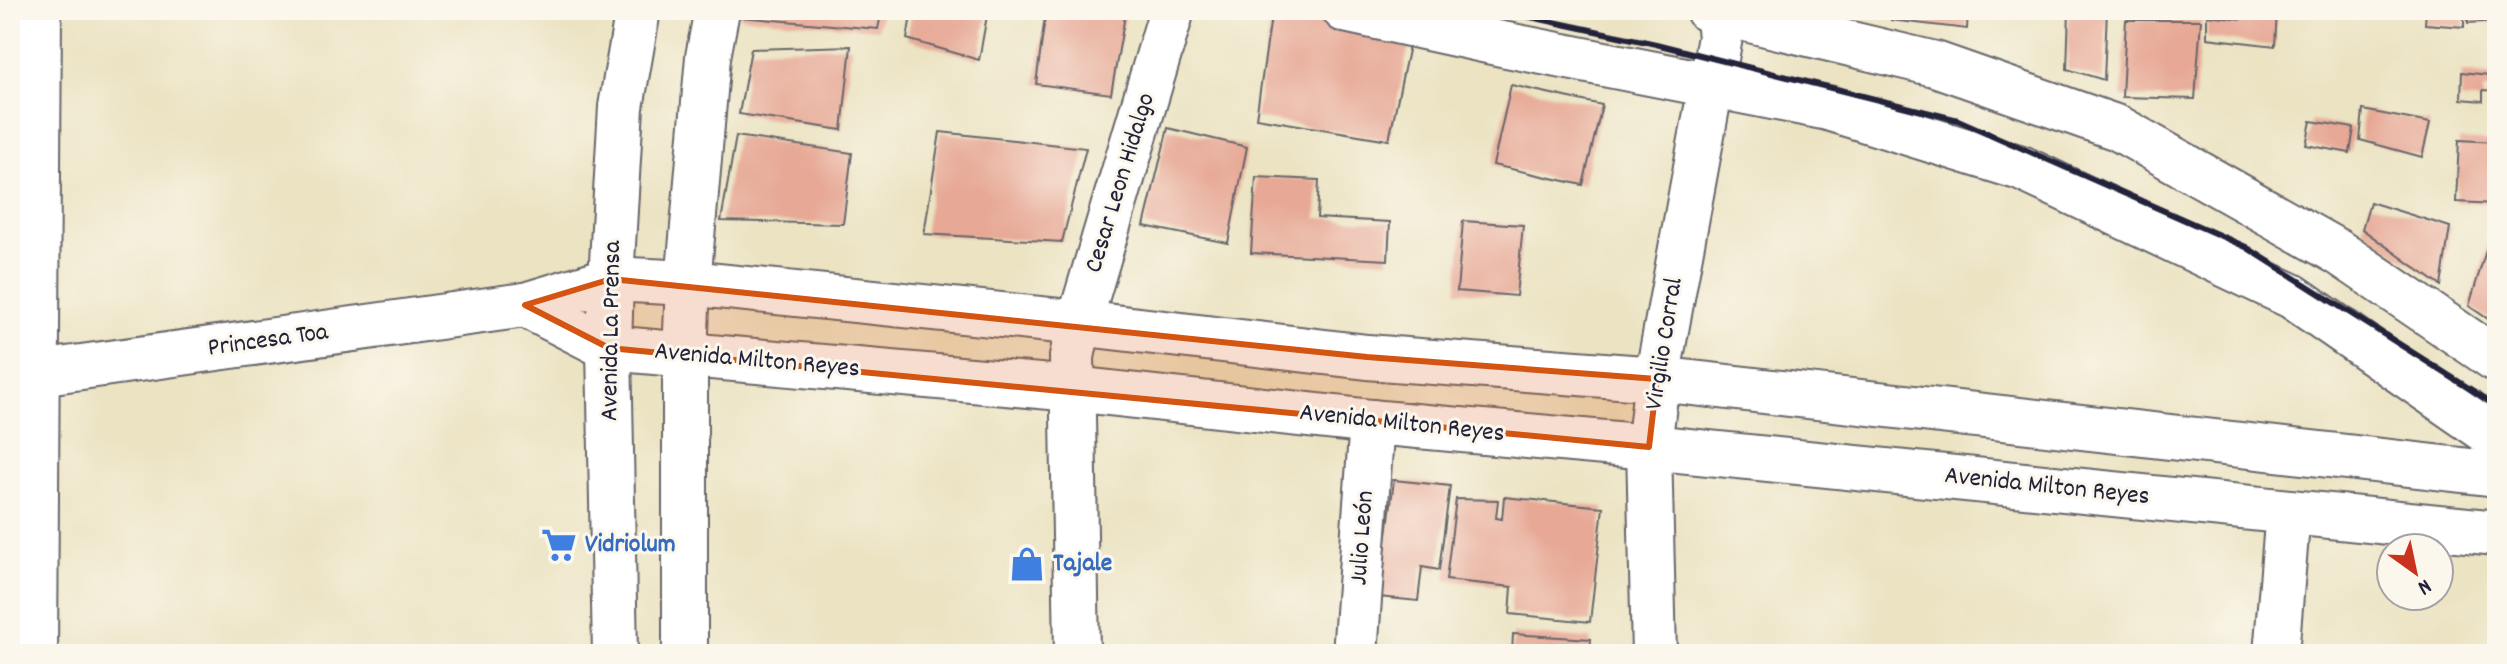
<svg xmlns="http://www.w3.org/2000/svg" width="2507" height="664" viewBox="0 0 2507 664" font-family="Dekko,sans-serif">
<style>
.building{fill:#e7a996}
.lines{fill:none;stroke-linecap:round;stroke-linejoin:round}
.minor-casing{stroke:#68666a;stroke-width:48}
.major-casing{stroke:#68666a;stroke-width:48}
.minor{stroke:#fff;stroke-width:44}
.major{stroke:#fff;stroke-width:44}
.rail{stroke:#22223b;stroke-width:6}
.marked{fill:#d45411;fill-opacity:0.2;stroke:#d45411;stroke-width:6;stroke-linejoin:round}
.labels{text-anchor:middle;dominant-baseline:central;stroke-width:6;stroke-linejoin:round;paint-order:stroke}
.street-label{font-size:26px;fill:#22223b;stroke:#fbf7ec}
.shop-label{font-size:26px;font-weight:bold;fill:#366cbe;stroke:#fbf7ec;text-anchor:start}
</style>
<rect width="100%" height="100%" fill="#fbf7ec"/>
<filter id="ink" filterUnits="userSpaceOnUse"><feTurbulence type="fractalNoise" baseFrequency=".0125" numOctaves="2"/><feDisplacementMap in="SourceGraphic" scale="16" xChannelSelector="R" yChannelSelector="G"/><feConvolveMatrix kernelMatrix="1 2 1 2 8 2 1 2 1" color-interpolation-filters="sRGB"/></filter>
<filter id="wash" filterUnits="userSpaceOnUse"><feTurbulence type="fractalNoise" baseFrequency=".006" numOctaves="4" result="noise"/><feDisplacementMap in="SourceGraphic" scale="32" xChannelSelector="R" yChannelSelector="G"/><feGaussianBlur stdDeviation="1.8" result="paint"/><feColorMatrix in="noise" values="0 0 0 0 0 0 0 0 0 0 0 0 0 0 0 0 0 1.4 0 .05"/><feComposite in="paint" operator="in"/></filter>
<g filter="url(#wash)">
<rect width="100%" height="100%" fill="#ebe3c2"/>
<g id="blocks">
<!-- building -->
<g class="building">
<polygon points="742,10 882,10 878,29 740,17"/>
<polygon points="912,10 988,10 979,60 907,39"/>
<polygon points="1046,10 1126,10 1111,94 1036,84"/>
<polygon points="1272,10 1411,36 1389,140 1256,118"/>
<polygon points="1891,10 1968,10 1967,29 1891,20"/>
<polygon points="2069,10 2107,10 2104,80 2067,69"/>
<polygon points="2217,10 2240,10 2240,14 2217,12"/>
<polygon points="2242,10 2277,10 2275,46 2207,38 2207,15 2242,19"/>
<polygon points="2426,10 2464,10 2464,27 2425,24"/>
<polygon points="2468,10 2497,10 2497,21 2468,23"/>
<polygon points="2126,20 2201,20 2195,99 2122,97"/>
<polygon points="851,46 842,130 739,114 751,49"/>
<polygon points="2462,72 2497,76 2497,91 2483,90 2483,101 2461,99"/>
<polygon points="1511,85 1602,105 1583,185 1493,165"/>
<polygon points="2363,110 2430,123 2422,157 2360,140"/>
<polygon points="2311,121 2354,128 2350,153 2306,145"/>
<polygon points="1168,128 1247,147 1228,243 1144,226"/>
<polygon points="940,132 1086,148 1062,242 924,234"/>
<polygon points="736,136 852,153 843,224 721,221"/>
<polygon points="2459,140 2497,142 2497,204 2456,202"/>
<polygon points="1256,177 1319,180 1317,218 1390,222 1388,260 1251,253"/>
<polygon points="2370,202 2450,227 2441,286 2362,229"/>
<polygon points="1463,221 1523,225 1516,296 1457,291"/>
<polygon points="2488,244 2497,248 2497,325 2469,306"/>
<polygon points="1394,480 1450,486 1439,570 1422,567 1418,601 1379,597"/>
<polygon points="1504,497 1603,507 1590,622 1510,614 1512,587 1446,580 1456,499 1498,500 1496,518 1502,519"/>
<polygon points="1513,634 1591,639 1590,654 1512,654"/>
</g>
</g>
</g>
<g filter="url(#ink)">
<use href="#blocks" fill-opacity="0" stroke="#68666a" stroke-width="2"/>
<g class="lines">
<!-- minor casing -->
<g class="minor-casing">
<g id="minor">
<polyline points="1345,10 1497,43 1828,108 2021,168 2292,296 2497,438"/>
<polyline points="1708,10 1935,64 2118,128 2338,252 2497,360"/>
<polyline points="525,305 609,348 1073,389 1372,422 1649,447 2497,533"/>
<polyline points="10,377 525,305 611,279 688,283 1079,323 1367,357 1657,379 2497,474"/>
<polyline points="35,654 39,10"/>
<polyline points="1077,654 1072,357 1079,323 1172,10"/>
<polyline points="1355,654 1372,422"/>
<polyline points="1654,654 1649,447 1657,379 1720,37 1717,10"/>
<polyline points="2276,654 2288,512"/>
</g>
</g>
<!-- major casing -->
<g class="major-casing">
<g id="major">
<polyline points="615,654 609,348 611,279 621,107 638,10"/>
<polyline points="685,654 685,356 688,283 708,57 717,10"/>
</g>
</g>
<!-- minor -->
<use href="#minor" class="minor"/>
<!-- major -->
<use href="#major" class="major"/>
<!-- rail -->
<polyline class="rail" points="1498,10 1656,44 1958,120 2246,247 2497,406"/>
</g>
</g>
<!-- marked area -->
<path class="marked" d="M611,279l756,78 290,22 -8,68 -1040,-99 -84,-43z"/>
<!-- icons -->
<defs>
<g id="supermarket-bare" transform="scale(2.76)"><path d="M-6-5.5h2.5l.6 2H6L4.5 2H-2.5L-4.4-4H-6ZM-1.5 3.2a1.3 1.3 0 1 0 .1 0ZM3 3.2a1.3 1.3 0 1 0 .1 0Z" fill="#3f7fe0" stroke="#fbf7ec" stroke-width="2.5" paint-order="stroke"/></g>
<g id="shop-bare" transform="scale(2.76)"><path d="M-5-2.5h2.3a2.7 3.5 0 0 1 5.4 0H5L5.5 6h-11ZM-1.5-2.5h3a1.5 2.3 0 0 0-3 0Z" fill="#3f7fe0" stroke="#fbf7ec" stroke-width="2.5" paint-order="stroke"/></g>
</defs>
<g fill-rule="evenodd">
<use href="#supermarket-bare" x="559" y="545"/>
<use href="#shop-bare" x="1027" y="564"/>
</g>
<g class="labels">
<!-- street labels -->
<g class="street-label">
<text transform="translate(1121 183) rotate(-73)">Cesar Leon Hidalgo</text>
<text transform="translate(612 331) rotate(-89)">Avenida La Prensa</text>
<text transform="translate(268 341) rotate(-8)">Princesa Toa</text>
<text transform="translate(1665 344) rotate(-81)">Virgilio Corral</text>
<text transform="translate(757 361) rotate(5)">Avenida Milton Reyes</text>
<text transform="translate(1402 424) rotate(6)">Avenida Milton Reyes</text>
<text transform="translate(2047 487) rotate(6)">Avenida Milton Reyes</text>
<text transform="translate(1363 538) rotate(-86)">Julio León</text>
</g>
<!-- shop labels -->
<g class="shop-label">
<text x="585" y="545">Vidriolum</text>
<text x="1053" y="564">Tajale</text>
</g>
</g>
<!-- margin -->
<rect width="2507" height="664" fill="none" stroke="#fbf7ec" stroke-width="40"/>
<!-- north arrow -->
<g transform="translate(2415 572) rotate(147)"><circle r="38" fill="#fbf7ec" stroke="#a4a2a5" stroke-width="2"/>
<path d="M0-6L14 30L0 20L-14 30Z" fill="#c8321e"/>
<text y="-12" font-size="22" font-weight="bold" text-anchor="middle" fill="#22223b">N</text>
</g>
</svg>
